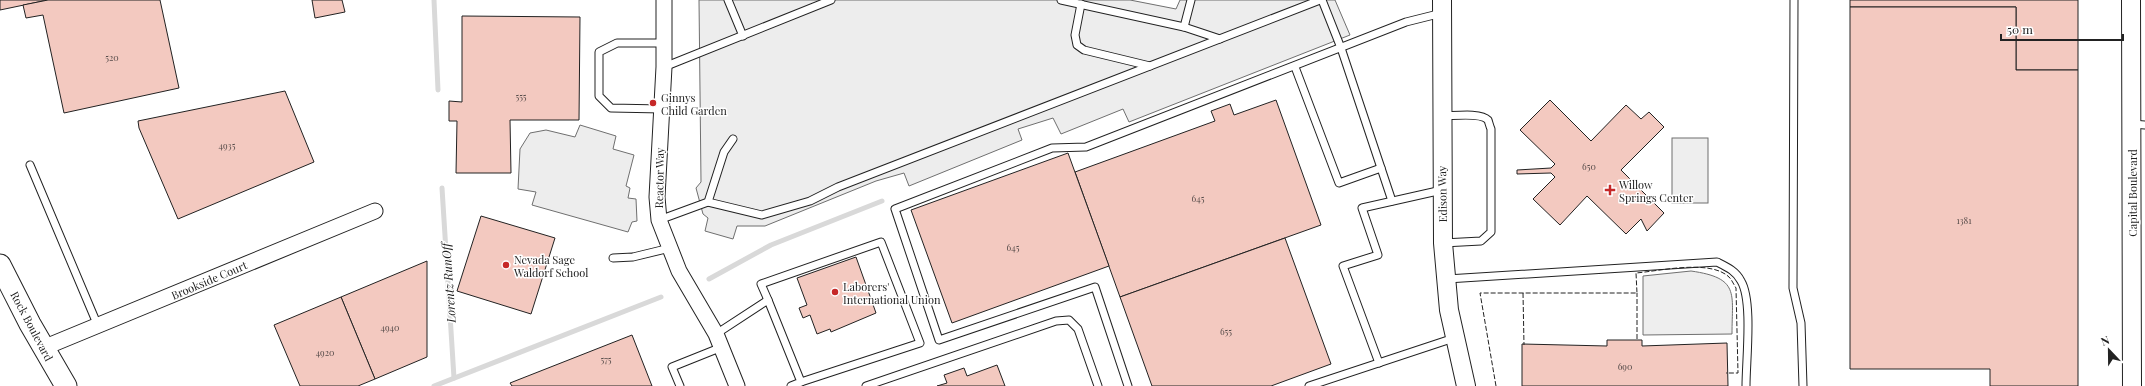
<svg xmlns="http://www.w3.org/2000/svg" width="2145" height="386" viewBox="0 0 2145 386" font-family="'Playfair Display',serif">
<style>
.green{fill:#eee;stroke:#6f6f6f}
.parking{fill:#ededed;stroke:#6f6f6f}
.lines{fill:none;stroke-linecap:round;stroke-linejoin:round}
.stream{stroke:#d9d9d9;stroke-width:5}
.building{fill:#f3c9c0;stroke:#222}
.service-casing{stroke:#222;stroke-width:9}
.minor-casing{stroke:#222;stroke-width:17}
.tertiary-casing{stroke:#222;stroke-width:20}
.secondary-casing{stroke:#222;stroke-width:23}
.service{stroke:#fff;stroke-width:7}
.minor{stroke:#fff;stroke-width:15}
.tertiary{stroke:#fff;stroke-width:18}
.secondary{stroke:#fff;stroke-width:21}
.fence{stroke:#222;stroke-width:1;stroke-dasharray:5 2;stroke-linecap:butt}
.poi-dot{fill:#c62828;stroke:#fff;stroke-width:1.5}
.labels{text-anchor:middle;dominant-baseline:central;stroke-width:3;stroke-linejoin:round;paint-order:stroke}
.number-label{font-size:9px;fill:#564c4a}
.poi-label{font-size:11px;fill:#222;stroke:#fff;text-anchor:start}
.street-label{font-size:11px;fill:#222;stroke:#fff}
.water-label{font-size:12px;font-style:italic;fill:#222;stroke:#fff}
</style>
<rect width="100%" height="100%" fill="#fff"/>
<!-- green -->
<g class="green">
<rect x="1672" y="138" width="36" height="65"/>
<path d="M1691,271c49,7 41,22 41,63l-89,1v-59z"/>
</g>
<!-- parking -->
<g class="parking">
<polygon points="699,0 1130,0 1176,9 1180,0 1335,0 1350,35 1129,122 1123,109 1061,134 1053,118 1018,129 1022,140 909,186 904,173 876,181 765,226 737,226 733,239 705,231 708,218 703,214 696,188 701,182"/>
<polygon points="580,125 616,136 613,149 634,155 626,186 630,188 628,198 636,199 637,221 632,222 628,232 532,205 536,192 518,189 520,149 530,133 546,130 575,137"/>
</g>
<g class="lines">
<!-- stream -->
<g class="stream">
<polyline points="434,0 438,90"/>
<polyline points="442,188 454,378"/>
<polyline points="709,279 771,245 882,201"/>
<polyline points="434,386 661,297"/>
</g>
</g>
<!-- building -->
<g class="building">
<polygon points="0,0 48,0 0,10"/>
<polygon points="48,0 160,0 179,88 64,113 43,15 26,18 23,5"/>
<polygon points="312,0 342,0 345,12 315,18"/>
<polygon points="1850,0 2078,0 2078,70 2016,70 2016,7 1850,7"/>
<polygon points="1850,7 2016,7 2016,70 2078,70 2078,386 1990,386 1990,369 1850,369"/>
<polygon points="462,16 580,17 579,120 510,120 511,173 456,173 457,121 449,121 449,101 462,102"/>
<polygon points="285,91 314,162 178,219 139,128 138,121"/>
<polygon points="1276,100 1321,225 1120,297 1075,172 1215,121 1211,111 1230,104 1234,115"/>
<polygon points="1550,100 1591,141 1626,105 1641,119 1649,112 1664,127 1621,170 1664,213 1647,231 1641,219 1626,234 1587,196 1560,225 1533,199 1555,177 1551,173 1517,174 1517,170 1551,168 1555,164 1520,130"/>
<polygon points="1068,153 1109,266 952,323 911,210"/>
<polygon points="481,216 555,238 531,314 457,291"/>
<polygon points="1285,238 1331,364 1271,386 1152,386 1120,297"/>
<polygon points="856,257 876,313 831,332 830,329 817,334 810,315 803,318 799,308 807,305 797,278"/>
<polygon points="427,261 427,357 375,379 341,297"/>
<polygon points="341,297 375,379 358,386 300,386 274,325"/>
<polygon points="632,335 652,386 512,386 510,383"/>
<polygon points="1607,340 1642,340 1642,346 1727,343 1728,386 1522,386 1522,344 1607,346"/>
<polygon points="997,365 1005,386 937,386 947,383 944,375 964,368 967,376"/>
</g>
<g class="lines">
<!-- service casing -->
<g class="service-casing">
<g id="service">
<polyline points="728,0 743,36"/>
<polyline points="1061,0 1184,27 1220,39"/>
<polyline points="1322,0 1341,48 1392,201"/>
<polyline points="1794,0 1793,288 1801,323 1803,386"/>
<polyline points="1081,4 1075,35 1077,45 1084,50 1150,66"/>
<polyline points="1184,27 1191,0"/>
<polyline points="664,67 831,0"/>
<polyline points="1295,67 1339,183 1381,168"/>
<polyline points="662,109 611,108 599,96 599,52 617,43 663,43"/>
<polyline points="2132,124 2145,125"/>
<polyline points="30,165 98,326"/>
<polyline points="708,202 762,215 810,201 838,187 1320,0"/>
<polyline points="659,220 708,202 724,152 733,139"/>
<path d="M1443,243l38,-2 10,-9v-103c-1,-2 -2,-6 -3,-9 -7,-8 -35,-4 -45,-4"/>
<polyline points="613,258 633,257 670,248"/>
<path d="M1447,279l270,-17c10,5 19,9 24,19 12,20 5,79 5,105"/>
<polyline points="768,300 761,284 881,242 920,343 801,382"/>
<polyline points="716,334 768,300 801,382 791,386"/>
<polyline points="1379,363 1343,266 1378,255 1362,208 1442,190"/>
<polyline points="680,386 672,367 722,347"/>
<polyline points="866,386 1056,321 1069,320 1078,329 1098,386"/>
<polyline points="1128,386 1095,287 939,340 895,209 1052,148 1086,147 1406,22 1442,13"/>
<polyline points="1309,386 1454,338"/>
</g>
</g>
<!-- minor casing -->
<g class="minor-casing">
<g id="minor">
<polyline points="664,0 664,67 657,197 659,220 679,271 716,334 737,386"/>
<polyline points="43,348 375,211"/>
</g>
</g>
<!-- tertiary casing -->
<g class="tertiary-casing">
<g id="tertiary">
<polyline points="1442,0 1443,243 1449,310 1466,386"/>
<polyline points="2131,0 2132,386"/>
</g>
</g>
<!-- secondary casing -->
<g class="secondary-casing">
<polyline id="secondary" points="0,265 30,324 66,386"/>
</g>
<!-- service -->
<use href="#service" class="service"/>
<!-- minor -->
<use href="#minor" class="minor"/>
<!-- tertiary -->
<use href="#tertiary" class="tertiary"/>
<!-- secondary -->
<use href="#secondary" class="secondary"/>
<!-- fence -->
<g class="fence">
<polyline points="1523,293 1524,345"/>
<polyline points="1637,339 1637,293"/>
<path d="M1496,386l-16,-93h157l-1,-20c24,-2 74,-14 93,4 3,3 5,8 7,11l2,85h-12"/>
</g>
</g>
<!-- markers -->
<g class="poi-dot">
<circle cx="653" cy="103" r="4"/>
<path d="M1608 184h4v4h4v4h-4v4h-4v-4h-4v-4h4z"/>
<circle cx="506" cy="265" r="4"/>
<circle cx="835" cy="292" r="4"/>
</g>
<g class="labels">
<!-- number labels -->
<g class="number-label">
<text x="112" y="57">520</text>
<text x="521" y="96">555</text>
<text x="227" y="145">4935</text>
<text x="1589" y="166">650</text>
<text x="1198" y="198">645</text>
<text x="1964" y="220">1381</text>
<text x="1013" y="247">645</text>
<text x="390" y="327">4940</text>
<text x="1226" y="331">655</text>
<text x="325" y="352">4920</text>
<text x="606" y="359">575</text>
<text x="1625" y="366">690</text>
</g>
<!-- poi labels -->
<g class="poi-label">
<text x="661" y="97">Ginnys<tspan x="661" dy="13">Child Garden</tspan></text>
<text x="1619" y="184">Willow<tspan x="1619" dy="13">Springs Center</tspan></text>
<text x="514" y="259">Nevada Sage<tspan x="514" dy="13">Waldorf School</tspan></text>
<text x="843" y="286">Laborers'<tspan x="843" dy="13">International Union</tspan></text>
</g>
<!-- street labels -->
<g class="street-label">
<text transform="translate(659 178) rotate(-89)">Reactor Way</text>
<text transform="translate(2132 193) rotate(-90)">Capital Boulevard</text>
<text transform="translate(1442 194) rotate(-91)">Edison Way</text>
<text transform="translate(209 280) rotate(-23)">Brookside Court</text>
<text transform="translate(32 326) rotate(62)">Rock Boulevard</text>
</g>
<!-- water labels -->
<g class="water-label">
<text transform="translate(448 283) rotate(-94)">Lorentz RunOff</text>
</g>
</g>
<!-- north arrow -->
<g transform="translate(2109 350) rotate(338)" stroke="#ffffff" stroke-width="3" paint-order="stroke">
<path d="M0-3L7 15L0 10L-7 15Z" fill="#222222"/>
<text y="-6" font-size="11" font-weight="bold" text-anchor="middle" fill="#222222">N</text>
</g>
<!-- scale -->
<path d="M2001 34v6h122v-6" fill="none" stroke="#222222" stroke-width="2"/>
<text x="2007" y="34" font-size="12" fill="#222222" stroke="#ffffff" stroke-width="3" paint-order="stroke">50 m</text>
</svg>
